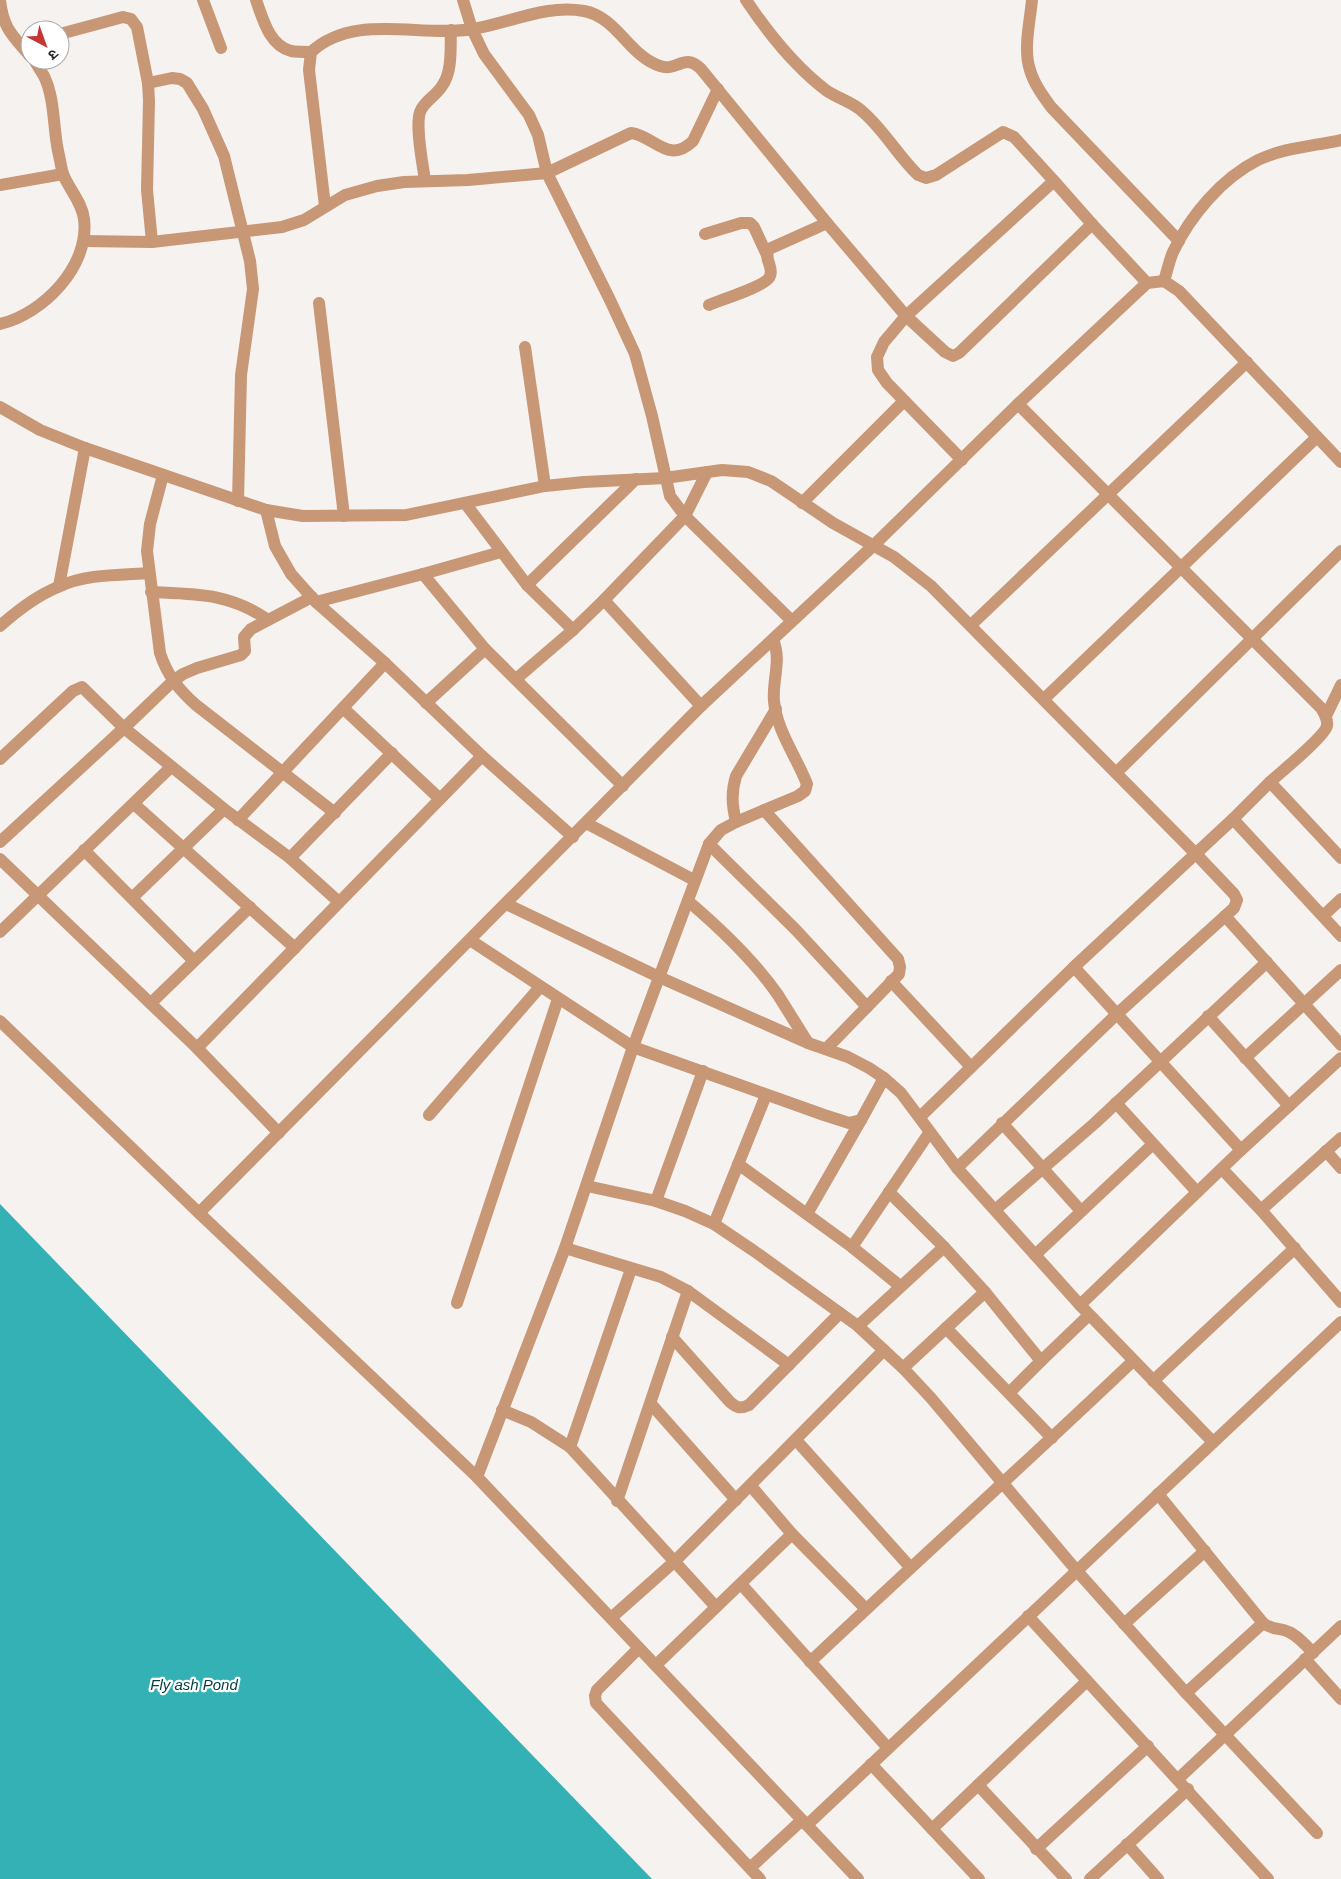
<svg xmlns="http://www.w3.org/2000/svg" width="1341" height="1879" viewBox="0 0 1341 1879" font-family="Helvetica,'Noto Sans Devanagari',sans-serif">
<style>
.water{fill:#33b1b4}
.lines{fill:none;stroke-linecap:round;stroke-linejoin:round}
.minor{stroke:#c89776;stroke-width:12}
.tertiary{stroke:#c89776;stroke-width:12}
.labels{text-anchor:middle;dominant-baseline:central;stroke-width:4.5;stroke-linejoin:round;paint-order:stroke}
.water-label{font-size:15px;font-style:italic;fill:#023d3e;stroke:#fff}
</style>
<rect width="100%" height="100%" fill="#f6f2f0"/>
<!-- water -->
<polygon class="water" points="0,1204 652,1879 0,1879"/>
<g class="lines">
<!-- minor -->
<g class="minor">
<path d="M0,0c3,28 12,35 30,56"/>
<polyline points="203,0 221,48"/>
<path d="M256,0c7,19 13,45 35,51 6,1 14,1 20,1"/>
<polyline points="463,0 472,29 484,54 529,115 538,135 547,173 610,300 635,354 652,416 670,496 685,516 707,472"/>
<path d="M746,0c22,33 49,67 81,91 12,8 26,11 36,21 21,18 35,44 55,63l8,3 10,-3 67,-43 11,5 40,44"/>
<path d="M1032,0c-2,22 -9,49 -2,70 4,14 13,26 21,37l128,134"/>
<polyline points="60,34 123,17 131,19 137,27 148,83 149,101 147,190 152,242"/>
<polyline points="148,83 172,78 180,79 187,83 203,109 224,156 250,261 253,289 241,375 238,501"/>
<path d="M425,181c-2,-16 -10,-54 -5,-69 4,-11 16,-16 22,-26 11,-15 8,-39 9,-56"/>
<polyline points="0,185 63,174"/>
<path d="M325,206l-16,-136 2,-18c44,-40 109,-14 162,-23 37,-6 73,-25 111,-18 33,6 45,45 76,55 18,6 24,-14 41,3l126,154 79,93 39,36 8,4 6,-3 133,-129 55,59"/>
<polyline points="705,234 741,223 750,223 754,227 766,253"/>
<path d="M84,241l68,1 130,-15 22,-7 41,-25 32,-9 27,-4 64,-2 79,-7 84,-40c24,3 37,32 62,8l25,-52"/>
<path d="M1164,281c3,-9 5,-20 9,-29 17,-36 49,-74 85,-92 25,-12 56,-14 83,-20"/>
<polyline points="319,303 344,516"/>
<path d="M709,305c11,-5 58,-19 61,-29 4,-10 -7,-17 -1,-27l58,-26"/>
<path d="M0,324c43,-10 90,-58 84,-105 -2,-17 -15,-30 -21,-45 -2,-7 -3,-15 -5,-23 -5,-24 -3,-52 -14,-75 -3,-5 -7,-11 -10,-16"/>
<polyline points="525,347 545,486"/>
<path d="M1018,404l303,304c3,5 7,11 6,18 -3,11 -46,46 -57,56"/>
<polyline points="0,407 40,430 85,448 266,510 303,516 406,515 545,486 584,482 665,478 722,470 748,472 771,481 833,523 894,557 931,586 1195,853 1234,894 1237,900 1234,908 1117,1014 957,1168"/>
<polyline points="962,460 887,383 878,370 877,357 884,342 906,316 1054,181 1092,224"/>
<path d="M163,475l-13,49 -3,27 13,102c7,22 19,37 36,52l139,108"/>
<polyline points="465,503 527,585 573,630"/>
<polyline points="802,503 904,401"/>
<polyline points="266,510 275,546 291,574 316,602 385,663 482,756 573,837"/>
<polyline points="423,574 485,649 623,786"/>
<polyline points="527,585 636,479"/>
<polyline points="59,586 85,448"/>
<path d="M151,592c45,2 79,1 117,28"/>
<polyline points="604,600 701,706"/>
<polyline points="316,602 423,574 501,552"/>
<polyline points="971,625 1247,362"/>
<path d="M0,626c18,-16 36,-30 58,-39 27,-13 61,-12 91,-14"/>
<polyline points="516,679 573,630 604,600 685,516 792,621"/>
<polyline points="1044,699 1317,437"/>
<polyline points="426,703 485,649"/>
<polyline points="343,708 440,799"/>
<polyline points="1326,716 1341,685"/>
<polyline points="0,759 73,691 82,687 124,728 224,809 290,858 339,902"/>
<polyline points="1116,773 1341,551"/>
<polyline points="134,804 295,948"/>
<polyline points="764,810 898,959 900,967 899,974 826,1049"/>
<polyline points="1233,819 1341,936"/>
<polyline points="238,820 385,663"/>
<path d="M736,822c-4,-17 -5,-29 0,-46l40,-67"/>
<polyline points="586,823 694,880"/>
<polyline points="0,842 124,728 173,681 183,674 197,668 241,655 245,651 244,637 251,629 312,597"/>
<polyline points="709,844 796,930 867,1007"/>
<polyline points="84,850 194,961"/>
<polyline points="290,858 392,753"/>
<polyline points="0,859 197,1048 279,1133"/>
<polyline points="132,898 224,809"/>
<path d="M688,901c33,28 65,58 90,94 10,16 20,32 30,48"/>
<polyline points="506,904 659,977 808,1043 848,1057 869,1068 884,1078 901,1093 957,1168 1080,1305 1213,1442"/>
<polyline points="1225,916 1341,1045"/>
<polyline points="1323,916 1341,899"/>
<polyline points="0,932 171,767"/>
<polyline points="470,940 633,1047 824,1115 849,1123 861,1120 884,1078"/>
<polyline points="1074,967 1241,1150"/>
<polyline points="891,981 971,1067"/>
<polyline points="151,1003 250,907"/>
<polyline points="1208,1016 1289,1106"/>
<polyline points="197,1048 482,756"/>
<polyline points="1245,1058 1341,970"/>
<polyline points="1116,1103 1197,1192"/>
<polyline points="429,1115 540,987"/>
<polyline points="920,1117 1074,967 1233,819 1270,782 1341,858"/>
<polyline points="1002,1123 1081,1211"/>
<polyline points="1326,1151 1341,1168"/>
<polyline points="738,1164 852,1247 900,1286"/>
<polyline points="1222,1169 1261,1210 1341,1302"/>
<polyline points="587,1186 656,1201 685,1211 714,1224 754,1251 858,1326 903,1368 931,1398 1077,1571 1186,1693 1317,1833"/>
<polyline points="889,1192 944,1247 985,1292 1041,1361 1089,1315"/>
<polyline points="656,1201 703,1071"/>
<polyline points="995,1210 1095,1123 1267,962"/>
<polyline points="1261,1210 1341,1138"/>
<polyline points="807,1214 861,1120"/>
<polyline points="714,1224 766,1095"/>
<polyline points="852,1247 929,1133"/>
<polyline points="565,1248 661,1277 688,1291 789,1365"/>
<polyline points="1035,1255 1153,1144"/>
<polyline points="457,1303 558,999"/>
<polyline points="1080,1305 1241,1150 1341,1058"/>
<polyline points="858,1326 944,1247"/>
<polyline points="946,1328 1052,1438"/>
<path d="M672,1337l58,65c7,6 10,7 19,3l91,-92"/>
<polyline points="903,1368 985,1292"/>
<polyline points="1153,1381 1295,1248"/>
<polyline points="1009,1393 1041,1361"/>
<polyline points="651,1404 736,1500"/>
<polyline points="502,1410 531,1422 570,1447 716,1607"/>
<polyline points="796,1440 910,1567"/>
<polyline points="570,1447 631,1269"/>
<path d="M477,1477l88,-229 68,-201 76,-203 12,-14 15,-8 62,-26 7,-5 2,-7c-10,-26 -31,-55 -33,-83 -2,-20 8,-42 -1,-61"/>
<polyline points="751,1486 792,1534 866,1609"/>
<path d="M1158,1494l105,129c11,8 16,4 26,9 9,4 17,13 24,21"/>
<polyline points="617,1501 688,1291"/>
<polyline points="741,1584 888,1748"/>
<polyline points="1028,1616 1268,1879"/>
<polyline points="611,1618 674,1562 884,1350"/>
<polyline points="1124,1624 1205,1551"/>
<polyline points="639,1648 597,1690 595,1696 596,1703 760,1879"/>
<polyline points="1305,1659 1341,1699"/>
<path d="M810,1662c107,-101 216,-199 323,-301"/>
<polyline points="656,1665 792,1534"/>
<polyline points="1186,1693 1263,1623"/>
<polyline points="871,1764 979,1879"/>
<polyline points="1178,1779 1341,1626"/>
<polyline points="978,1785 1066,1879"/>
<polyline points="807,1825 1341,1322"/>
<polyline points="932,1829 1087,1681"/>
<polyline points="1127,1844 1158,1879"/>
<polyline points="1036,1849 1148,1746"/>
<polyline points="750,1868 802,1820"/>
<polyline points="1090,1879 1188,1789"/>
</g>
<!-- tertiary -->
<g class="tertiary">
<polyline points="0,1021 199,1213 477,1477 858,1879"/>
<polyline points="199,1213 701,706 874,545 1018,404 1147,283 1164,281 1179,291 1341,462"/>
</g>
</g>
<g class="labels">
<!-- water labels -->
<g class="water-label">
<text x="194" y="1684">Fly ash Pond</text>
</g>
</g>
<!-- north arrow -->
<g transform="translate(45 45) rotate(139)"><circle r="24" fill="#ffffff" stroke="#a9a9a9"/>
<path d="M0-4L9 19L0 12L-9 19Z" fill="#c53636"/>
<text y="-8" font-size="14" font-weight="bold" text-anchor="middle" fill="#282727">उ</text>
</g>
</svg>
